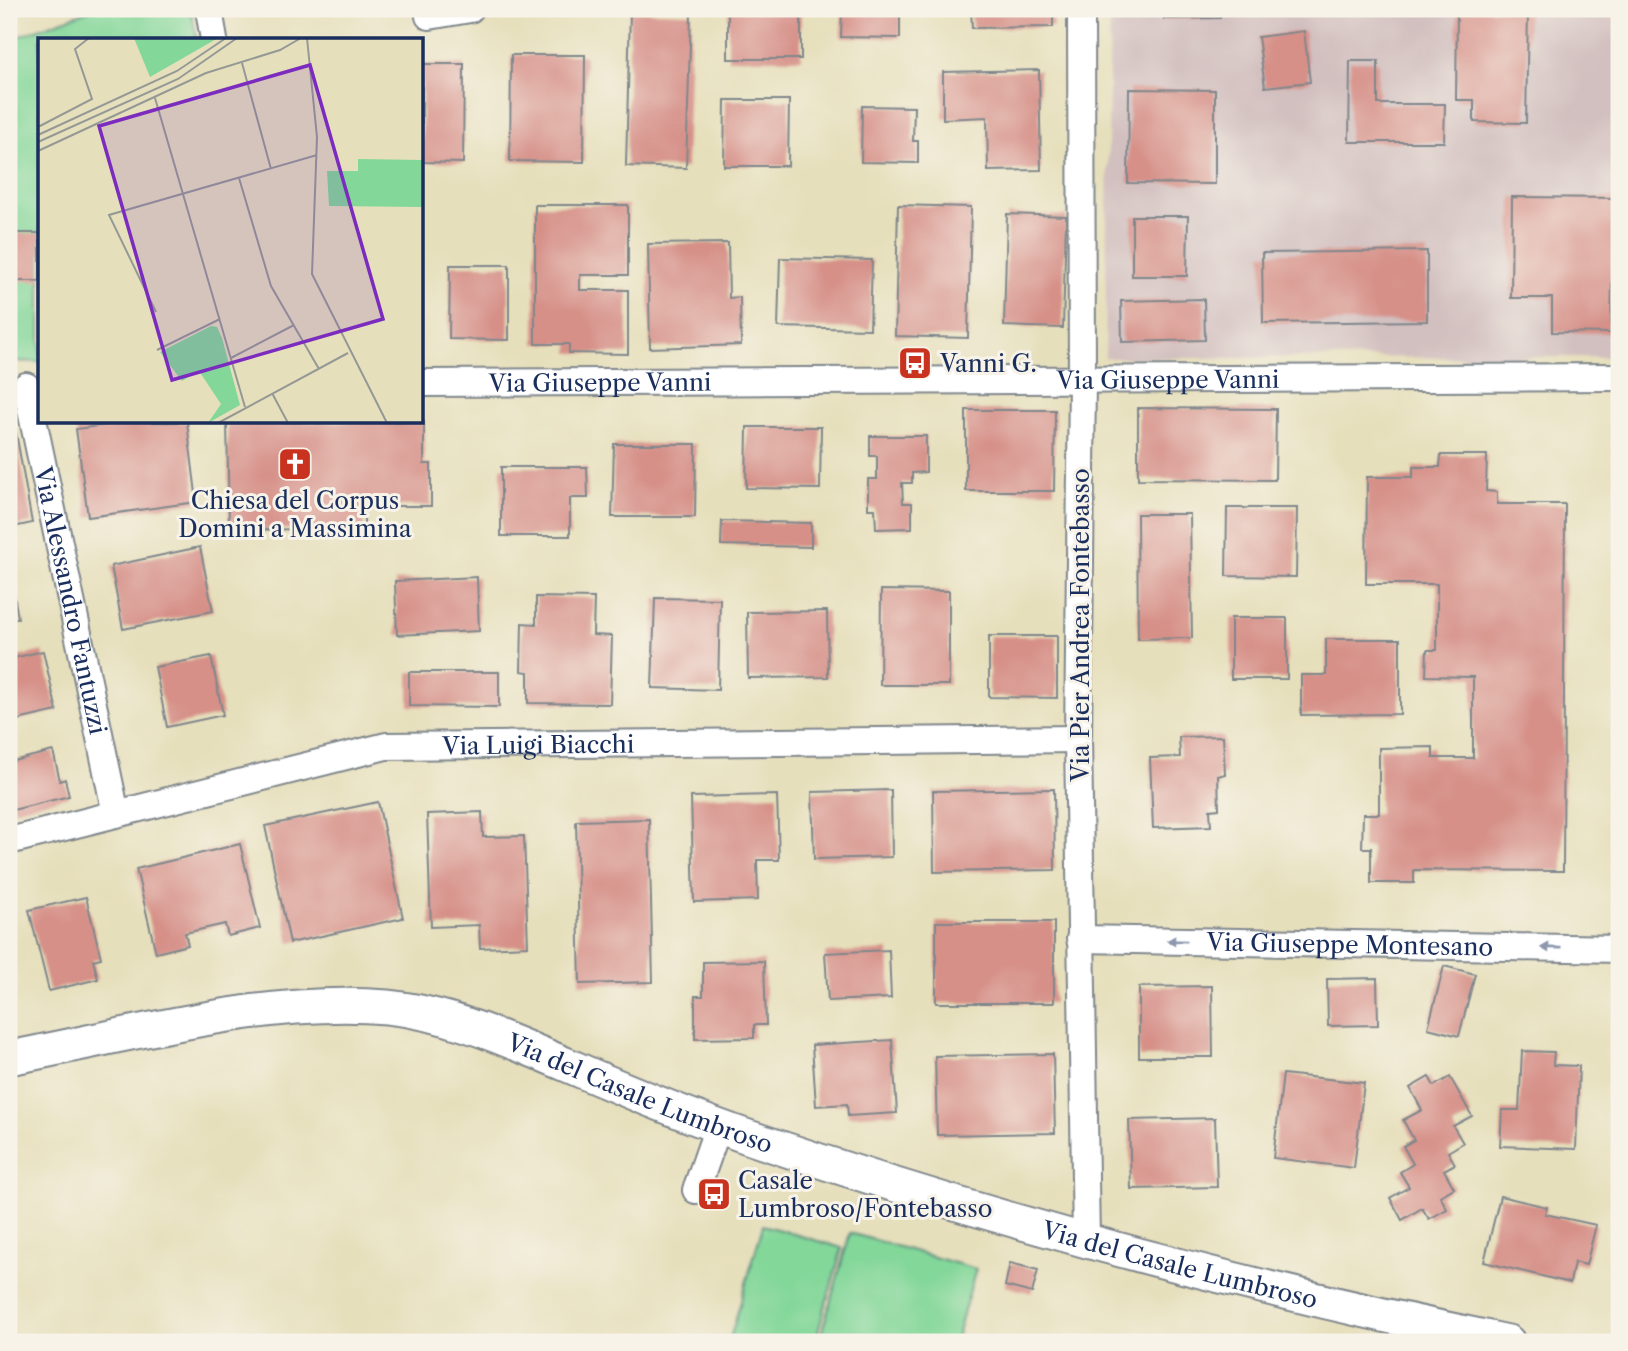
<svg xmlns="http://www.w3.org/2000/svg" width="1628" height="1351" viewBox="0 0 1628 1351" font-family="'Libre Caslon Text',serif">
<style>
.industrial{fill:#d2bfbf}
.green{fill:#83d799;stroke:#4f837c;stroke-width:2}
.building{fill:#d69088}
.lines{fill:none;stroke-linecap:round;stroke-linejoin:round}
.minor-casing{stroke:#80878c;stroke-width:30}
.tertiary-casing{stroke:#80878c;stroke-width:37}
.minor{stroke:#fff;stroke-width:26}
.tertiary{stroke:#fff;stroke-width:33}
.oneway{fill:#8d97ae}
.labels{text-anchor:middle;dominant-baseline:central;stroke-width:6;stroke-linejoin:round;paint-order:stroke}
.poi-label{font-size:24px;fill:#1b2f5e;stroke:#f7f3e8;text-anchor:start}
.street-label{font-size:24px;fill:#1b2f5e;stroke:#f7f3e8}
.inset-road{fill:none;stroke:#959996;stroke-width:2}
.view{fill:#7b2cbf;fill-opacity:0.15;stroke:#7b2cbf;stroke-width:3.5}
.inset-edge{fill:none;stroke:#1b2f5e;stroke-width:3.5}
</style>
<rect width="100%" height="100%" fill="#f7f3e8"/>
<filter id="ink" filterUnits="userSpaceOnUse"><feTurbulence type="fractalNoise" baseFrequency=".0143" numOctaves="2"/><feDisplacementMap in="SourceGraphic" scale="14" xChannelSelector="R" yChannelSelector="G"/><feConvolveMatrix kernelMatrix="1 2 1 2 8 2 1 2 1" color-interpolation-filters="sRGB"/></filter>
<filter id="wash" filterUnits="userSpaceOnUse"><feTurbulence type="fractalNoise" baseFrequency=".00686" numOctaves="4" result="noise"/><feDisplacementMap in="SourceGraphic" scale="28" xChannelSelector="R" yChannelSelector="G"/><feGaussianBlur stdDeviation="1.57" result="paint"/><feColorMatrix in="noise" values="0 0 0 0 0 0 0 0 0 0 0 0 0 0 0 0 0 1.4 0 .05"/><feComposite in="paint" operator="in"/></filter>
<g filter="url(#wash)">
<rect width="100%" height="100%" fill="#e6dfbb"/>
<!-- industrial -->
<polygon class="industrial" points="1110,9 1619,9 1619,357 1105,358"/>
<!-- green -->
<g class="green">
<polygon points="93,9 191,9 197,40 40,40 40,362 9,361 9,40"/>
<polygon points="763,1225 842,1248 815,1342 729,1342"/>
<polygon points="850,1233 976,1269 955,1342 819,1342"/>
</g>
<g id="blocks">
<!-- building -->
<g class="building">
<rect x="728" y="9" width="73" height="50"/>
<polygon points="842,9 900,9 900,38 841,37"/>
<polygon points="971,9 1053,9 1053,27 972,28"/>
<polygon points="1164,9 1220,9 1220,18 1164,19"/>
<polygon points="1246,9 1271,9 1271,11 1246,13"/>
<polygon points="1457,9 1528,9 1526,123 1474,122 1474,100 1456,100"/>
<polygon points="630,11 691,13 686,168 626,166"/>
<polygon points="1304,31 1310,82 1265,87 1258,37"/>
<polygon points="511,55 585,55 584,162 510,161"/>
<polygon points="1350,61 1378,61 1378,104 1445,104 1444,142 1349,142"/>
<polygon points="422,64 464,64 463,163 422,162"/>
<polygon points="1039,70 1041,170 988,171 987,117 943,119 943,72"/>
<polygon points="1129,89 1215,90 1215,184 1128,183"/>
<polygon points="725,100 789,100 788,166 724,166"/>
<polygon points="862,106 914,107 913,141 918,141 918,163 861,162"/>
<polygon points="1512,197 1619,198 1619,279 1612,279 1611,333 1552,332 1552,298 1511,298"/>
<polygon points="535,205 628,205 628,275 580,275 580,290 628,290 628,354 569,353 569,344 535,344"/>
<polygon points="898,205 971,207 968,338 895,336"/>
<polygon points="1007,214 1066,216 1063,328 1004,326"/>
<polygon points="1132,216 1188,216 1187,276 1132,276"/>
<rect x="9" y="233" width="31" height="48"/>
<polygon points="728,243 729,298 740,297 741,345 650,348 648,244"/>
<polygon points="1427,251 1427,321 1263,323 1262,253"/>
<polygon points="780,258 872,260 870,329 778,327"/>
<polygon points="450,265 509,265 509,340 449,339"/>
<polygon points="1204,299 1205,340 1122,342 1121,301"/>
<polygon points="1138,408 1276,409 1275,480 1138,479"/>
<polygon points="966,410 1055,410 1054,491 966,491"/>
<polygon points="14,421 32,523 9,528 9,422"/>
<polygon points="127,422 187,422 197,502 88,517 76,429"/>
<polygon points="227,422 424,422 424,464 431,464 431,506 364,506 364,528 248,530 249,524 229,525"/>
<polygon points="747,427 821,427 820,489 746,488"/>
<polygon points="870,436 926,436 926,472 912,473 912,483 902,483 903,503 912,503 912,528 876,529 875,509 868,509 868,479 877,479 877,456 870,456"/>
<polygon points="614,444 696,444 695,517 612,517"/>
<polygon points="1441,455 1487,455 1486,491 1497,492 1497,504 1565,504 1563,871 1414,870 1414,883 1371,883 1371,848 1362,848 1363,814 1379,814 1379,748 1433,747 1433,758 1473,758 1473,677 1426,676 1427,650 1437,650 1437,584 1366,584 1367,477 1413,477 1413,467 1440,467"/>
<polygon points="501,467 587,467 588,498 570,498 570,536 501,536"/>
<polygon points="1227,508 1297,508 1296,577 1226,576"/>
<polygon points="1137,514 1190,514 1192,638 1138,639"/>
<polygon points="722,521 811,523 811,547 721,545"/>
<polygon points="200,547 213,611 123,629 111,566"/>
<polygon points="477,577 479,631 397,635 395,581"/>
<polygon points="12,582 18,618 9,620 9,583"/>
<polygon points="881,590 949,591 949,685 880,685"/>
<polygon points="536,597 594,598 593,635 612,636 610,704 528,703 528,672 521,671 522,623 536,624"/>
<polygon points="655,598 720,599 718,690 652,688"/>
<polygon points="827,611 828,677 748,678 747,612"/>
<rect x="1231" y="618" width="56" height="61"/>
<polygon points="989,636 1057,636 1057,698 989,697"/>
<polygon points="1326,639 1400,639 1400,714 1301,715 1301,675 1326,675"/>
<polygon points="43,651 57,711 9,722 9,659"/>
<polygon points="211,656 223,715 167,727 155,667"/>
<polygon points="409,672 499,672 499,707 409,706"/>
<polygon points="1223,736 1225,774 1218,776 1219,809 1210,810 1211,826 1153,828 1150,758 1180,757 1179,737"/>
<polygon points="53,751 60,781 65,779 69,796 9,811 9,762"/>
<polygon points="1054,789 1055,870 934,872 933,791"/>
<polygon points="891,790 892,857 814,859 812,792"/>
<polygon points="777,795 779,860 757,860 758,900 694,902 691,797"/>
<polygon points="378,802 403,918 290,943 265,826"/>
<polygon points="482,812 483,837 524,836 528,946 480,948 479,925 431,927 427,814"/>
<polygon points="649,819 653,982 580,984 576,821"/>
<polygon points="240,844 260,928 228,936 225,924 185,933 188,945 156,953 136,869"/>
<polygon points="86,897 101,958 93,960 98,979 49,991 29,910"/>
<rect x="936" y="922" width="118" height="81"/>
<polygon points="889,950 891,998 828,1001 825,953"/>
<polygon points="764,961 766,1025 754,1025 754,1038 695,1039 695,996 703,996 703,962"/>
<polygon points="1444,966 1475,974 1459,1036 1428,1028"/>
<polygon points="1377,978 1378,1025 1328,1026 1327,979"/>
<polygon points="1212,986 1213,1057 1139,1057 1139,987"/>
<polygon points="892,1040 897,1113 848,1116 847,1104 816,1106 812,1045"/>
<polygon points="1522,1051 1554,1052 1553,1065 1579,1066 1576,1149 1500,1146 1502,1110 1519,1110"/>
<polygon points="1053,1054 1055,1133 937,1135 935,1056"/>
<polygon points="1283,1074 1364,1083 1354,1168 1273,1158"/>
<polygon points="1429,1077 1434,1086 1450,1077 1472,1116 1453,1126 1463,1143 1448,1152 1455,1164 1444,1170 1454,1188 1440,1196 1447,1209 1429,1219 1422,1208 1402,1220 1390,1198 1409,1187 1400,1172 1413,1164 1403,1146 1414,1140 1403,1120 1422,1110 1410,1088"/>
<polygon points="1215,1118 1217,1187 1131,1189 1129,1120"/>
<polygon points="1500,1196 1547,1207 1545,1214 1596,1225 1586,1265 1574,1262 1570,1283 1484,1262"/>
<polygon points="1010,1263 1038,1270 1032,1293 1005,1286"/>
</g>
</g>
</g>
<g filter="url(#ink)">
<use href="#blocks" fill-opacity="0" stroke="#80878c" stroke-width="2"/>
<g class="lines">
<!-- minor casing -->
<g class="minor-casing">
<g id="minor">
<polyline points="209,9 214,40"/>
<polyline points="1081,9 1082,380 1078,739 1086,1241"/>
<polyline points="429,16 470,9"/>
<path id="s1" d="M422,383l1197,-6"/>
<path id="s2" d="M26,386l90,428"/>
<path id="s3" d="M9,841l377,-95 692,-7"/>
<path id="s4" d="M1080,939l539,10"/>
<polyline points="696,1190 718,1127"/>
</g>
</g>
<!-- tertiary casing -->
<g class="tertiary-casing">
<g id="tertiary">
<path id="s5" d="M9,1058c118,-22 258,-62 378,-51 62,6 121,33 178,57 62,27 124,53 189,75 247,84 499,150 754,203"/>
</g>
</g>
<!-- minor -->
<use href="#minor" class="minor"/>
<!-- tertiary -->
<use href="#tertiary" class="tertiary"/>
</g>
<!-- one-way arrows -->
<defs><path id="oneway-solid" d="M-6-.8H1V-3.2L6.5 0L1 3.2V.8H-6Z" transform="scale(1.75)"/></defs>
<g class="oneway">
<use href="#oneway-solid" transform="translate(1177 941) rotate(-179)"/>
<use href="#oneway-solid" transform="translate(1551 948) rotate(-179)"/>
</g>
</g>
<!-- icons -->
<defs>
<g id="bus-square" transform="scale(1.75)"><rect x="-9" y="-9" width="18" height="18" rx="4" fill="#c8321e" stroke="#f7f3e8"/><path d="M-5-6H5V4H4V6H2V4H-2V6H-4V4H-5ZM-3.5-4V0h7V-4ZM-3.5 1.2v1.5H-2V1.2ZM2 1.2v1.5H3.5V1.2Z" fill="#fff"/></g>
<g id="church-square" transform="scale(1.75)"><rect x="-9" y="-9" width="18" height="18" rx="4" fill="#c8321e" stroke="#f7f3e8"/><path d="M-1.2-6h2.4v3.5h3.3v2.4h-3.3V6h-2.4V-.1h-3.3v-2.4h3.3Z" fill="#fff"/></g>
</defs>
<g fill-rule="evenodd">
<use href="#bus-square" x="915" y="363"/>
<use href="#church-square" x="295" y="464"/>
<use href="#bus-square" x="714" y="1194"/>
</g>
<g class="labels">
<!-- poi labels -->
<g class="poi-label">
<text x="940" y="363">Vanni G.</text>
<text x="295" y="500" text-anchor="middle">Chiesa del Corpus<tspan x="295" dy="28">Domini a Massimina</tspan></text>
<text x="738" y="1180">Casale<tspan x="738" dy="28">Lumbroso/Fontebasso</tspan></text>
</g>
<!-- street labels -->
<g class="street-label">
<text stroke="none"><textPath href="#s1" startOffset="746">Via Giuseppe Vanni</textPath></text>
<text stroke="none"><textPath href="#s1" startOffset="178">Via Giuseppe Vanni</textPath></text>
<text stroke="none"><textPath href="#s2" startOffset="219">Via Alessandro Fantuzzi</textPath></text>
<text transform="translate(1080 625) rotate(-90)">Via Pier Andrea Fontebasso</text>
<text stroke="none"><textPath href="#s3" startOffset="541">Via Luigi Biacchi</textPath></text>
<text stroke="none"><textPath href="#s4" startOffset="270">Via Giuseppe Montesano</textPath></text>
<text stroke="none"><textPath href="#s5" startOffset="651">Via del Casale Lumbroso</textPath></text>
<text stroke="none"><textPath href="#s5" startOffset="1218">Via del Casale Lumbroso</textPath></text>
</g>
</g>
<!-- overview -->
<g transform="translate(38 38)">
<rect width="385" height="385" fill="#e6dfbb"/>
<path d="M96,0h84l-68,39zM320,121l65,1v47l-94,-1 -2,-35h31zM173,288l6,1 5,11 18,67 -32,18 13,-19 -22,-33 -17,10 -22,-29z" fill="#83d799"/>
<path class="inset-road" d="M269,0l10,99 -5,137 75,149M204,25l29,106M117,60l90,309M0,89l54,-28 -17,-50 14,-11M0,97l139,-64 49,-33M0,104l140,-63 59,-41M0,113l168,-78 74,-23 21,-12M201,140l32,108 48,83M118,274l-47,-97 208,-60M119,312l63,-31M193,320l63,-33M234,355l16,30M180,385l130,-70"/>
<path class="view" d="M272,27l73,254 -211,61 -73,-254z"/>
<rect width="385" height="385" class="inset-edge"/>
</g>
<!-- margin -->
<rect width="1628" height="1351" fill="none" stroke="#f7f3e8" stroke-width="35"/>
</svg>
